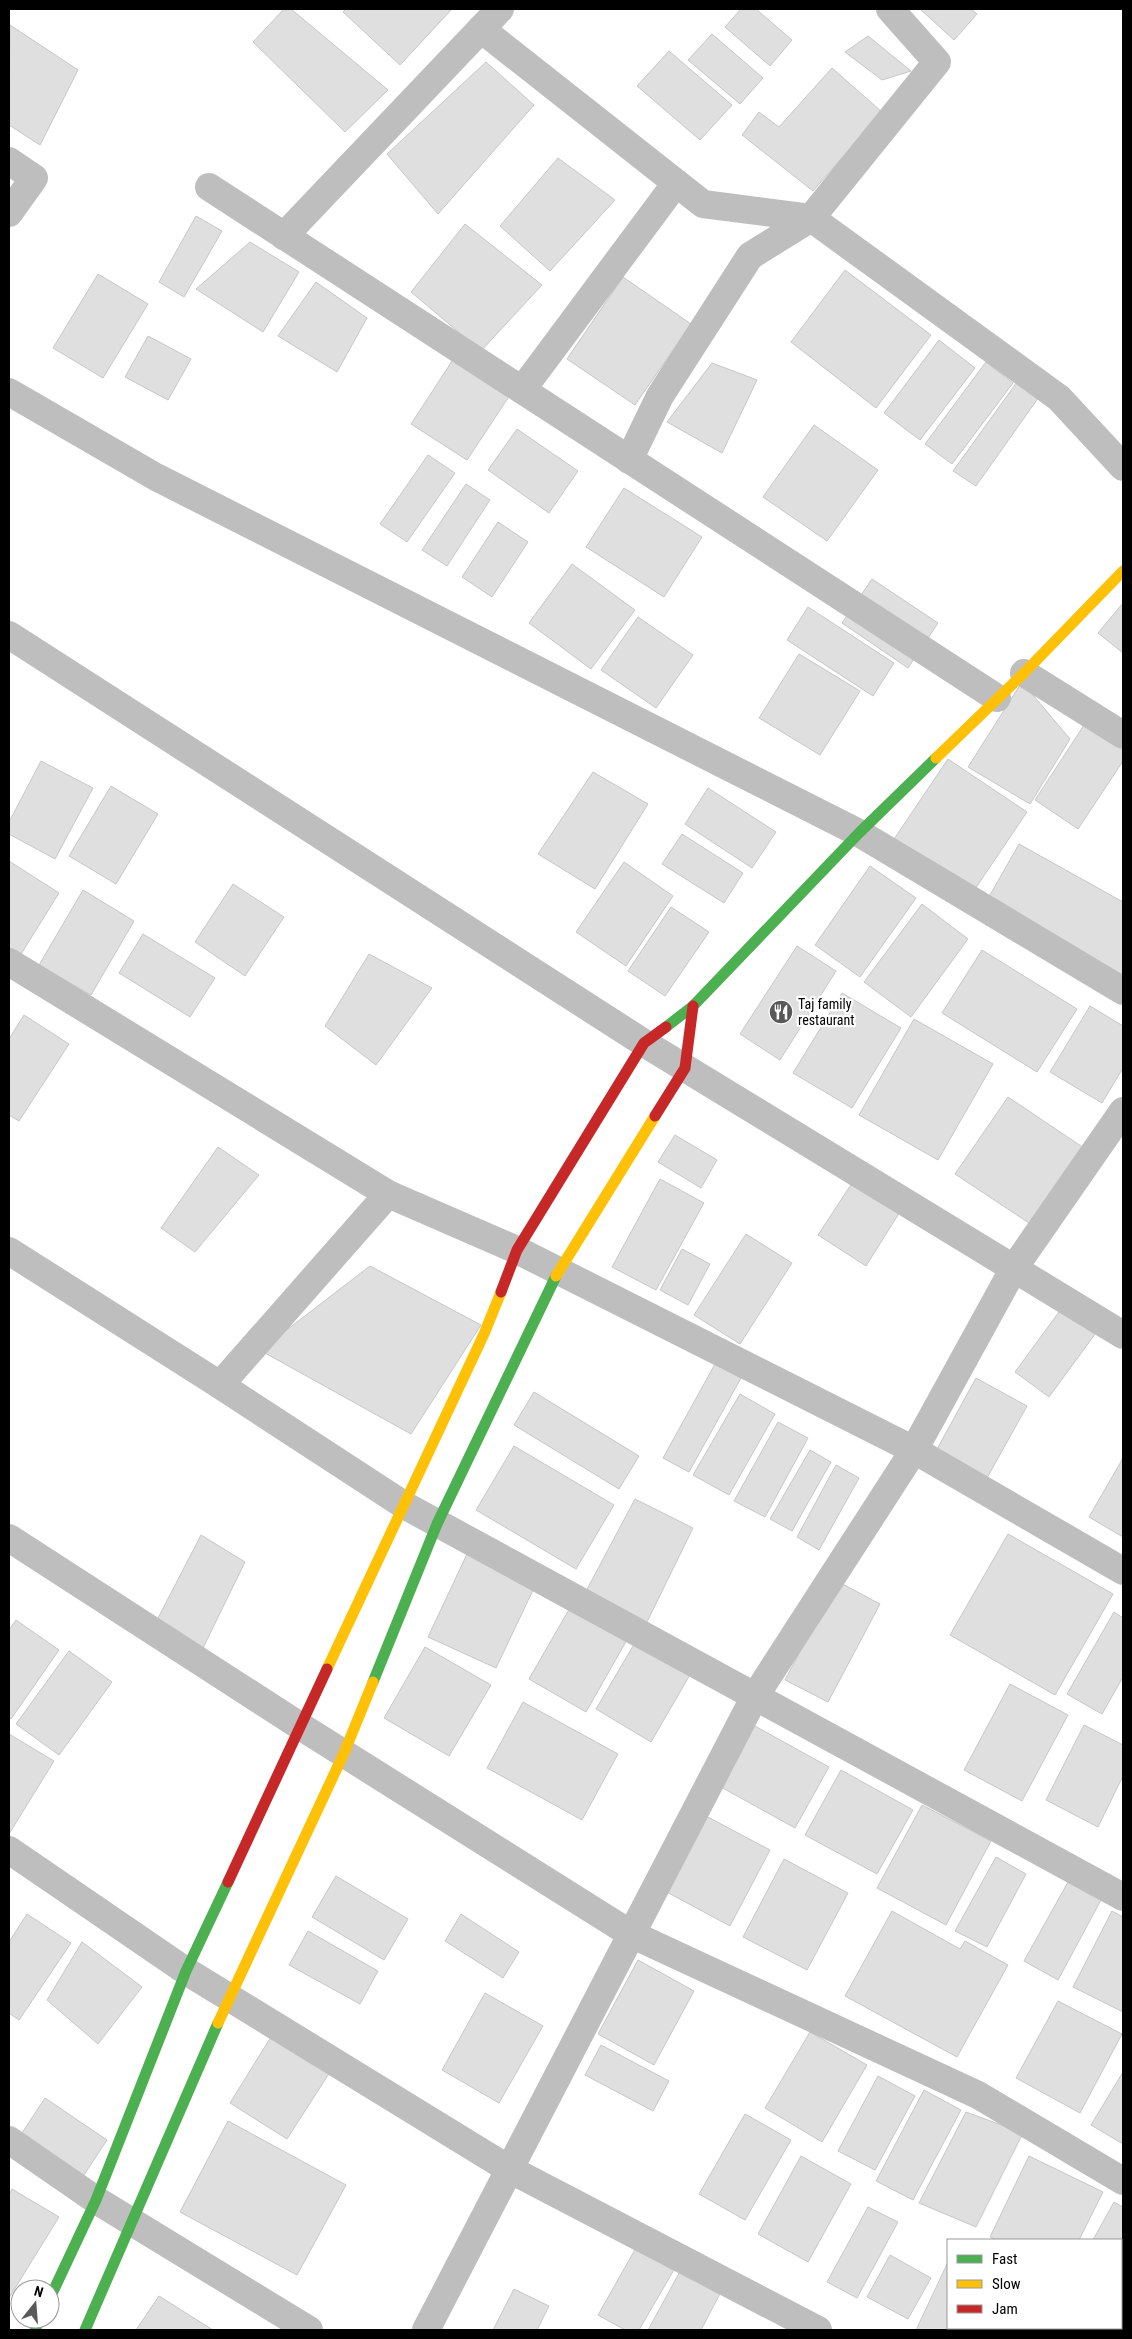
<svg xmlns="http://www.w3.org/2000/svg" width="1132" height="2339" viewBox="0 0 1132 2339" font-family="'Roboto Condensed',sans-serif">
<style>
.building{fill:#dfdfdf;stroke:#c7c7c7}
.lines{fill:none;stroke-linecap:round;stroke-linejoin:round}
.street{stroke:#bebebe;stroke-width:28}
.fast{stroke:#4caf50;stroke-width:11}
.slow{stroke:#ffc107;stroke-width:11}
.jam{stroke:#c62828;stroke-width:11}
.labels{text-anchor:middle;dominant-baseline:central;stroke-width:4.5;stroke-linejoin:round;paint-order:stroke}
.poi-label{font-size:14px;fill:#000;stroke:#fff;text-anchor:start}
</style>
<rect width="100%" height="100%" fill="#fff"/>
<!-- building -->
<g class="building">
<polygon points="284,9 291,9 388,90 345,132 253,42"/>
<polygon points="346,9 452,9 400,65 343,12"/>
<polygon points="741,9 756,9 792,40 770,66 725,27"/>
<polygon points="920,9 971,9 977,14 954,40"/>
<polygon points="10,25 78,70 40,145 9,125"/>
<polygon points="712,34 763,78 740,104 688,60"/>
<polygon points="868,36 911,71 882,80 845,52"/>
<polygon points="669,51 732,105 700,140 637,86"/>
<polygon points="486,62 534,105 438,214 387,154"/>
<polygon points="832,68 882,112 813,191 742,135 759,112 779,127"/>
<polygon points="558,158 615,200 550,271 500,226"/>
<polygon points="196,216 222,231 184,297 159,282"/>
<polygon points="465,224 542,285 481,351 411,292"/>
<polygon points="250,242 299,272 263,332 196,289"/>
<polygon points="845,270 931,335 876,408 791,342"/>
<polygon points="98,274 148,304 103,378 53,348"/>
<polygon points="623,277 691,324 635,405 567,359"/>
<polygon points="316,282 367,318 337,372 278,336"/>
<polygon points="148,336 191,359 168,400 125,377"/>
<polygon points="939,340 975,368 920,440 884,413"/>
<polygon points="456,355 512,392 467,460 411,424"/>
<polygon points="986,362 1013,383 952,464 925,444"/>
<polygon points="712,363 757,380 722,453 667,422"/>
<polygon points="1017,382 1039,397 976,486 953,471"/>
<polygon points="814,425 878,470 827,541 763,497"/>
<polygon points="517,429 578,471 549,513 488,470"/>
<polygon points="428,455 455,473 407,542 380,524"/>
<polygon points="466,484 490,500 447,566 422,550"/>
<polygon points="624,488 702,537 664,597 586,547"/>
<polygon points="498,522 528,542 492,597 462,577"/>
<polygon points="572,564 635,610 591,669 529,623"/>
<polygon points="872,579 938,623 908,668 842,623"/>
<polygon points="1123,603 1123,653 1098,633"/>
<polygon points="808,607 894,663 873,696 787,640"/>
<polygon points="638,617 693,655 656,708 601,670"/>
<polygon points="799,654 860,691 820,755 759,718"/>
<polygon points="1022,682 1070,739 1030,804 968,767"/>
<polygon points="1090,716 1123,739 1123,761 1078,829 1035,800"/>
<polygon points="948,759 1027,812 971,895 892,842"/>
<polygon points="41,761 93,788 55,859 9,834 9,822"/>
<polygon points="593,772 648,804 595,889 538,854"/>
<polygon points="111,786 158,814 116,884 69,856"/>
<polygon points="708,788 776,832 752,868 685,824"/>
<polygon points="682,834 743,873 724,903 662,864"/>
<polygon points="1019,844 1123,902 1123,979 986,902"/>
<polygon points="9,861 59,893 13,967 9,964"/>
<polygon points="624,862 673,896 626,966 576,932"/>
<polygon points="870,866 916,898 860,977 815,945"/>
<polygon points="233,884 284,917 245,976 195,942"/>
<polygon points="83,890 134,921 91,995 39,965"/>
<polygon points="922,904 968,939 911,1017 864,982"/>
<polygon points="671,907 709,932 665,996 628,971"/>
<polygon points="143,934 215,978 190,1017 119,973"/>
<polygon points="797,946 836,971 780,1060 740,1034"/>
<polygon points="982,950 1077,1009 1037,1072 942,1013"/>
<polygon points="369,954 432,988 376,1065 325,1026"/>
<polygon points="842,993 901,1028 852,1108 793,1073"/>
<polygon points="1090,1006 1123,1026 1123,1068 1102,1103 1050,1072"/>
<polygon points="24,1015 69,1044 19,1121 9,1115 9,1039"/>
<polygon points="914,1019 993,1064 938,1160 859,1115"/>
<polygon points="1008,1097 1087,1150 1035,1227 955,1174"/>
<polygon points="675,1135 717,1160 701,1188 658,1162"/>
<polygon points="218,1147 259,1175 195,1252 161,1228"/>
<polygon points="856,1177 903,1207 866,1266 818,1235"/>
<polygon points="660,1179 704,1203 656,1290 612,1267"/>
<polygon points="746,1234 792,1263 740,1344 694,1315"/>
<polygon points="682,1249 710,1264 688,1305 660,1290"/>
<polygon points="370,1266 481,1325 411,1434 265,1353 267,1345"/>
<polygon points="1067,1301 1101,1326 1049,1397 1015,1372"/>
<polygon points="715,1364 741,1378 689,1472 663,1458"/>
<polygon points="976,1378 1027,1406 987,1478 936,1451"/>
<polygon points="534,1392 639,1456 619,1489 514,1425"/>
<polygon points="740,1394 775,1414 729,1495 693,1475"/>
<polygon points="778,1422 808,1438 765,1517 734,1501"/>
<polygon points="514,1446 614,1505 576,1569 476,1510"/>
<polygon points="810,1450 831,1462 792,1531 770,1519"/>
<polygon points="1123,1458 1123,1537 1089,1517"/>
<polygon points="836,1465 859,1478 819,1550 797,1537"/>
<polygon points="635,1499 693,1528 644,1628 585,1593"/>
<polygon points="1008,1534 1113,1594 1055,1695 950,1635"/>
<polygon points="201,1535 245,1562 203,1648 157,1620"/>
<polygon points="467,1554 535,1586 496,1668 428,1637"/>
<polygon points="837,1581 880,1604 828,1702 785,1680"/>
<polygon points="571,1606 628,1638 586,1712 529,1679"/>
<polygon points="1114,1612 1123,1618 1123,1677 1102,1714 1067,1694"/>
<polygon points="16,1620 59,1650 11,1719 9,1718 9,1630"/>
<polygon points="636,1641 691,1673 651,1742 596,1709"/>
<polygon points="425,1647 491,1685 449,1756 384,1718"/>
<polygon points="69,1651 112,1682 59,1755 16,1724"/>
<polygon points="1010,1684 1068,1715 1022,1801 964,1770"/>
<polygon points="523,1702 618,1754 582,1820 487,1768"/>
<polygon points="744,1720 829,1767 795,1828 710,1781"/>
<polygon points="1084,1725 1123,1745 1123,1776 1098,1827 1046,1800"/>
<polygon points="9,1734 54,1761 9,1834"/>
<polygon points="841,1770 913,1810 877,1874 805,1835"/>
<polygon points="922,1805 991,1841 946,1925 877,1888"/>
<polygon points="704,1815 770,1850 730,1926 663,1890"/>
<polygon points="996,1857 1026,1874 987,1947 955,1931"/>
<polygon points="784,1859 848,1893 807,1970 743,1937"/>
<polygon points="336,1876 408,1919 384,1960 312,1917"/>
<polygon points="1068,1882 1101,1900 1058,1980 1024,1961"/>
<polygon points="892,1911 960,1949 965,1941 1008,1965 957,2057 845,1996"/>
<polygon points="1112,1911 1123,1917 1123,2012 1073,1987"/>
<polygon points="27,1914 71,1943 19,2020 9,2013 9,1942"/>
<polygon points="461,1914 519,1952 503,1978 445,1941"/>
<polygon points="308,1931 378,1971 360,2004 289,1965"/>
<polygon points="82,1942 142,1987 98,2044 47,2000"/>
<polygon points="638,1960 694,1991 654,2065 598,2034"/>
<polygon points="485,1993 543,2026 499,2103 442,2070"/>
<polygon points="1058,2001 1122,2034 1080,2113 1016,2078"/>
<polygon points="274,2032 332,2069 287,2139 230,2103"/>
<polygon points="810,2032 867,2065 822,2142 765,2108"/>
<polygon points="601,2045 669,2081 653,2111 585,2075"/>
<polygon points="1123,2072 1123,2144 1091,2125"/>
<polygon points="878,2076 915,2096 875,2170 838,2151"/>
<polygon points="924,2090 961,2110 913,2200 876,2181"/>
<polygon points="45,2098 107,2140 80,2181 18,2139"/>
<polygon points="966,2112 1023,2133 976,2227 919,2203"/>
<polygon points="745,2114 791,2140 745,2220 699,2194"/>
<polygon points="228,2121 346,2185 297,2275 180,2212"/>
<polygon points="801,2156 851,2184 808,2262 758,2234"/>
<polygon points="1029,2156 1103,2192 1079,2240 997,2240 990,2237"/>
<polygon points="12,2189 59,2217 9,2298 9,2195"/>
<polygon points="1114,2202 1123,2207 1123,2274 1121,2279 1121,2240 1093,2240"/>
<polygon points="868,2207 898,2222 857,2298 827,2282"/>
<polygon points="637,2246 675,2268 639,2330 625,2330 598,2315"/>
<polygon points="890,2255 931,2278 908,2319 867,2297"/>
<polygon points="948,2262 948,2328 974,2328 972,2330 916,2330"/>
<polygon points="683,2266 723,2288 701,2330 648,2330"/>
<polygon points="514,2289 549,2306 537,2330 493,2330"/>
<polygon points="159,2296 213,2330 136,2330"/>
<polygon points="1032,2328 1081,2328 1080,2330 1031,2330"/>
</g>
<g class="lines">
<!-- street -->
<g class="street">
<polyline points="481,29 500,9"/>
<polyline points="9,161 34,178 9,213"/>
<polyline points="209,187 997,698"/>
<polyline points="284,236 481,29 703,204 811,218 1059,398 1123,467"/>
<polyline points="522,390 676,183"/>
<polyline points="9,392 156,477 859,833 1123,991"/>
<polyline points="629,460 660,396 750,256 811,218 937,62 890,9"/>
<polyline points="9,635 644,1043 1123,1335"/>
<polyline points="1024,673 1123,735"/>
<polyline points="9,962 388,1194 220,1385 9,1251"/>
<polyline points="388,1194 517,1250 914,1450 1123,1571"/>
<polyline points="220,1385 404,1505 1123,1897"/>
<polyline points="9,1538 300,1726 631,1934 978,2095 1123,2181"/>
<polyline points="9,1850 186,1971 509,2169 818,2330"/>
<polyline points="9,2140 96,2200 309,2330"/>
<polyline points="426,2330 754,1698 914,1450 1014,1268 1123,1111"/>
</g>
<!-- fast -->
<g class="fast">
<polyline points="666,1027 693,1006 859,833 936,758"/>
<polyline points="373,1682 437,1524 556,1276"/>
<polyline points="50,2298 96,2200 186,1971 228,1882"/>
<polyline points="35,2330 40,2319"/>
<polyline points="85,2330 218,2023"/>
</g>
<!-- slow -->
<g class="slow">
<polyline points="936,758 1024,673 1123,571"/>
<polyline points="556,1276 655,1116"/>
<polyline points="327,1669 484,1334 501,1292"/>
<polyline points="218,2023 344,1753 373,1682"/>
</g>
<!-- jam -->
<g class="jam">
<polyline points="655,1116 685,1068 693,1006"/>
<polyline points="501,1292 517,1250 644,1043 666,1027"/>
<polyline points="228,1882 327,1669"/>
</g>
</g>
<!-- icons -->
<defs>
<g id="restaurant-disc" transform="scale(1.25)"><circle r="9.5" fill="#595959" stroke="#fff"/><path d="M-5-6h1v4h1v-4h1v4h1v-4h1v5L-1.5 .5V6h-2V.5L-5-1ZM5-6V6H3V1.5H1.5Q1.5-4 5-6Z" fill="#fff"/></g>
</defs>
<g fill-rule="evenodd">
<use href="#restaurant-disc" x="781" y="1012"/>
</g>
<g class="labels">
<!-- poi labels -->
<g class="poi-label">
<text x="798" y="1004">Taj family<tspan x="798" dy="16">restaurant</tspan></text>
</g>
</g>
<!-- border -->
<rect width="1132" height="2339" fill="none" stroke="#000000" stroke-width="20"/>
<!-- legend -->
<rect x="947" y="2239" width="175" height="90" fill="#ffffff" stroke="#999999"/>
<rect x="957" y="2255" width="25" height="8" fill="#4caf50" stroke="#999999"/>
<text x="992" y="2264" font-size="15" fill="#000000">Fast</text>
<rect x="957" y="2280" width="25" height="8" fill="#ffc107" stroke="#999999"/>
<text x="992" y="2289" font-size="15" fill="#000000">Slow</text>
<rect x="957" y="2305" width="25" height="8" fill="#c62828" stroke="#999999"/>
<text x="992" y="2314" font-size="15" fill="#000000">Jam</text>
<!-- north arrow -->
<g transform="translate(35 2304) rotate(17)"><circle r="24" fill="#ffffff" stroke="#999999"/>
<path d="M0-4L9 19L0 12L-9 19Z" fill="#595959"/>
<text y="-8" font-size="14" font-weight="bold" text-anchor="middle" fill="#000000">N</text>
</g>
</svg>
